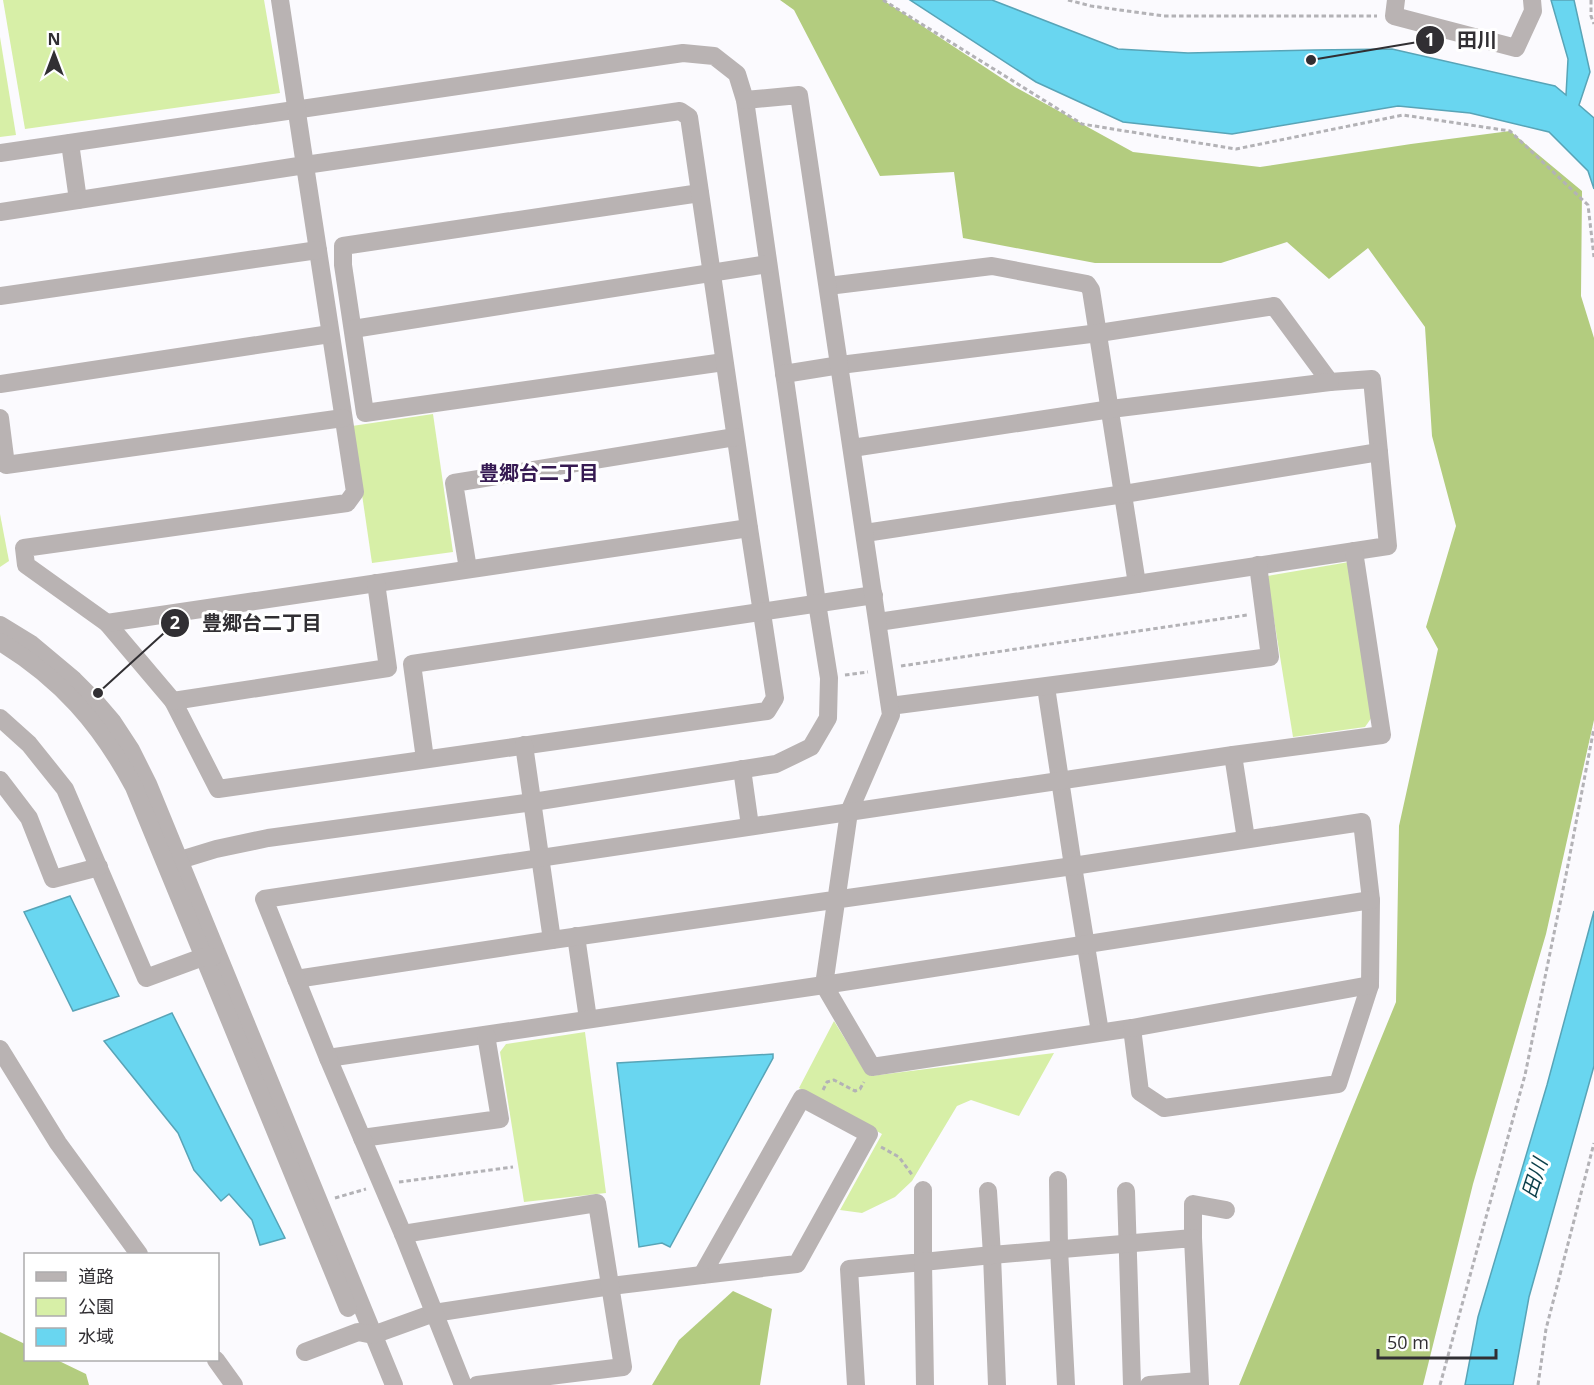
<svg xmlns="http://www.w3.org/2000/svg" width="1594" height="1385" viewBox="0 0 1594 1385" font-family="'Open Sans','Noto Sans JP',sans-serif">
<style>
.green{fill:#d7efa7}
.forest{fill:#b3cc7f}
.water{fill:#69d6f0;stroke:#58a4b7;stroke-width:1.5}
.lines{fill:none;stroke-linecap:round;stroke-linejoin:round}
.path{stroke:#b3b2b6;stroke-width:3;stroke-dasharray:4.5 3;stroke-linecap:butt}
.minor{stroke:#b9b3b3;stroke-width:18}
.labels{text-anchor:middle;dominant-baseline:central;stroke-width:6;stroke-linejoin:round;paint-order:stroke}
.neighbourhood-label{font-size:20px;font-weight:bold;fill:#361a52;stroke:#fff}
.water-label{font-size:20px;font-style:italic;fill:#0a3e49;stroke:#fff}
.leader{fill:none;stroke:#312f33;stroke-width:2}
.callout-dot{fill:#312f33;stroke:#fff;stroke-width:2}
.mark-label{font-size:18px;text-anchor:middle;font-weight:bold;fill:#fff}
.callout-label{font-size:20px;text-anchor:middle;font-weight:bold;fill:#312f33;stroke:#fff;stroke-width:6;stroke-linejoin:round;paint-order:stroke}
</style>
<rect width="100%" height="100%" fill="#fbfafe"/>
<!-- green -->
<g class="green">
<polygon points="3,0 264,0 280,93 25,129"/>
<polygon points="0,37 16,135 0,137"/>
<polygon points="433,414 453,552 372,563 352,426"/>
<polygon points="0,514 9,561 0,567"/>
<polygon points="1349,562 1372,717 1365,727 1293,737 1267,576"/>
<polygon points="834,1021 863,1068 871,1076 1054,1053 1019,1116 971,1100 957,1106 912,1181 895,1197 862,1213 840,1210 882,1134 799,1088"/>
<polygon points="585,1032 606,1193 524,1202 500,1052 506,1044"/>
</g>
<!-- forest -->
<g class="forest">
<polygon points="780,0 883,0 1015,87 1133,152 1260,167 1411,144 1510,131 1582,191 1581,296 1594,338 1594,720 1546,934 1473,1184 1423,1385 1239,1385 1396,1002 1399,826 1438,649 1426,627 1456,526 1432,436 1425,327 1368,248 1329,279 1287,242 1221,263 1095,263 963,238 954,172 880,176 794,10"/>
<polygon points="733,1291 772,1309 760,1385 652,1385 679,1340"/>
<polygon points="0,1332 25,1344 26,1360 57,1360 86,1374 89,1385 0,1385"/>
</g>
<!-- water -->
<g class="water">
<polygon points="910,0 992,0 1118,49 1188,53 1314,50 1392,49 1555,86 1566,95 1568,59 1551,0 1574,0 1590,72 1579,105 1594,118 1594,189 1588,171 1549,132 1470,113 1398,106 1232,134 1123,122 1036,82"/>
<polygon points="70,896 119,996 73,1011 24,912"/>
<polygon points="1594,911 1594,1066 1529,1297 1513,1385 1465,1385 1478,1317 1547,1085"/>
<polygon points="172,1013 285,1238 260,1245 252,1220 229,1194 221,1201 194,1170 178,1133 104,1041"/>
<polygon points="773,1054 773,1058 670,1247 662,1243 639,1247 617,1063"/>
</g>
<g class="lines">
<!-- path -->
<g class="path">
<polyline points="883,0 1082,124 1236,149 1403,115 1510,131 1588,205 1594,257"/>
<polyline points="1068,0 1091,6 1164,16 1377,16"/>
<polyline points="1591,0 1591,16 1594,24"/>
<polyline points="901,666 1247,615"/>
<polyline points="845,675 868,672"/>
<polyline points="823,1090 827,1082 834,1080 855,1091 860,1089 864,1082"/>
<polyline points="881,1147 899,1157 913,1176"/>
<polyline points="399,1182 513,1167"/>
<polyline points="335,1198 366,1189"/>
<polyline points="1440,1385 1525,1075 1567,870 1594,728"/>
<polyline points="1538,1385 1546,1329 1594,1143"/>
</g>
<!-- minor -->
<g class="minor">
<polyline points="1396,0 1394,16 1516,48 1533,11 1532,0"/>
<polyline points="70,143 78,200"/>
<polyline points="0,153 683,53 714,56 737,74 745,100 817,603 829,678 828,718 811,747 776,764 533,802 268,838 216,849 167,864"/>
<polyline points="700,193 343,246 343,265 365,413 724,362"/>
<path d="M0,212l305,-47 375,-54 9,6 60,411 26,170 -8,13 -549,78 -45,-88 -66,-78 -81,-58 -2,-17 323,-45 8,-11c-26,-164 -50,-328 -75,-492"/>
<polyline points="828,286 992,266 1087,284 1091,290 1137,584"/>
<polyline points="0,296 318,250"/>
<polyline points="353,329 768,264"/>
<polyline points="784,374 840,365 1099,333 1274,306 1330,382 1372,379 1388,546 1137,584 878,622"/>
<polyline points="0,384 330,334"/>
<polyline points="0,418 6,465 343,418"/>
<polyline points="852,448 1111,409 1330,382"/>
<polyline points="865,533 1124,494 1379,452"/>
<polyline points="468,569 454,483 735,437"/>
<polyline points="107,623 749,528"/>
<polyline points="0,625 31,644 74,680 94,700 112,721 131,750 148,784 394,1385"/>
<path d="M0,642c60,36 101,83 134,145l214,521"/>
<polyline points="1046,687 1073,866 1100,1032"/>
<polyline points="173,701 388,668 376,583"/>
<polyline points="890,706 1270,657 1258,565"/>
<polyline points="0,718 29,744 65,789 146,978 203,957 213,957"/>
<polyline points="524,745 552,940"/>
<polyline points="1233,755 1246,839"/>
<polyline points="425,759 412,664 874,595"/>
<polyline points="742,769 750,826"/>
<polyline points="0,780 29,818 53,879 99,867"/>
<polyline points="576,936 588,1019"/>
<polyline points="296,979 552,940 1073,866 1362,822 1371,900 1370,985 1338,1084 1164,1108 1140,1092 1132,1028 872,1067 824,985 849,812 891,715 799,95 745,100"/>
<polyline points="1132,1028 1370,985"/>
<polyline points="0,1049 58,1143 139,1254"/>
<polyline points="328,1058 824,985 1371,900"/>
<polygon points="802,1098 869,1134 797,1264 702,1275"/>
<polyline points="362,1138 500,1119 486,1035"/>
<polyline points="1058,1180 1059,1249 1066,1385"/>
<polyline points="988,1191 992,1255 997,1385"/>
<polyline points="1126,1191 1132,1385"/>
<polyline points="403,1234 328,1058 264,899 1233,755 1382,735 1354,551"/>
<polyline points="1193,1238 1193,1204 1226,1210"/>
<polyline points="305,1352 358,1332 373,1335 434,1313 611,1286 702,1275"/>
<polyline points="216,1360 234,1385"/>
<polyline points="463,1385 403,1234 597,1203 623,1367 477,1385"/>
<polyline points="856,1385 849,1269 923,1262 923,1190"/>
<polyline points="925,1385 923,1262 992,1255 1193,1238 1200,1385"/>
<polyline points="1149,1385 1199,1381"/>
</g>
</g>
<g class="labels">
<!-- neighbourhood labels -->
<g class="neighbourhood-label">
<text x="539" y="472">豊郷台二丁目</text>
</g>
<!-- water labels -->
<g class="water-label">
<text transform="translate(1534 1178) rotate(-72)">田川</text>
</g>
</g>
<!-- callouts -->
<path class="leader" d="M1311 60L1430 40M98 693L175 623"/>
<g class="callout-dot">
<circle cx="1311" cy="60" r="6"/>
<circle cx="98" cy="693" r="6"/>
<circle cx="1430" cy="40" r="15"/>
<circle cx="175" cy="623" r="15"/>
</g>
<g class="mark-label">
<text x="1430" y="46">1</text>
<text x="175" y="629">2</text>
</g>
<g class="callout-label">
<text x="1477" y="47">田川</text>
<text x="262" y="630">豊郷台二丁目</text>
</g>
<!-- legend -->
<rect x="24" y="1253" width="195" height="108" fill="#ffffff" stroke="#adacad" stroke-width="1.5"/>
<rect x="36" y="1272" width="30" height="9" fill="#b9b3b3" stroke="#adacad" stroke-width="1.5"/>
<text x="78" y="1283" font-size="18" fill="#312f33">道路</text>
<rect x="36" y="1298" width="30" height="18" fill="#d7efa7" stroke="#adacad" stroke-width="1.5"/>
<text x="78" y="1313" font-size="18" fill="#312f33">公園</text>
<rect x="36" y="1328" width="30" height="18" fill="#69d6f0" stroke="#adacad" stroke-width="1.5"/>
<text x="78" y="1343" font-size="18" fill="#312f33">水域</text>
<!-- north arrow -->
<g transform="translate(54 54)" stroke="#ffffff" stroke-width="4.5" paint-order="stroke">
<path d="M0-4.5L10 22L0 15L-10 22Z" fill="#312f33"/>
<text y="-9" font-size="16" font-weight="bold" text-anchor="middle" fill="#312f33">N</text>
</g>
<!-- scale -->
<path d="M1378 1349v9h118v-9" fill="none" stroke="#312f33" stroke-width="3"/>
<text x="1387" y="1349" font-size="18" fill="#312f33" stroke="#ffffff" stroke-width="4.5" paint-order="stroke">50 m</text>
</svg>
